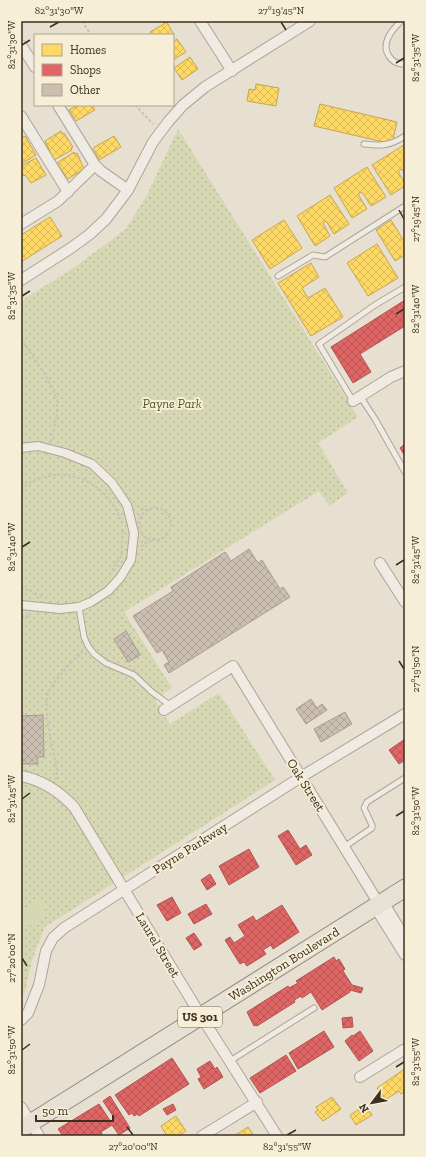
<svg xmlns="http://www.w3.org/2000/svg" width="426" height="1157" viewBox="0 0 426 1157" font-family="'Zilla Slab',serif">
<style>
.park{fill:url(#park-dots)}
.pitch{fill:#d6d7b3}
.homes{fill:url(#homes-cross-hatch);stroke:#c5a651}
.shops{fill:url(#shops-cross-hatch);stroke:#af5551}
.building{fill:url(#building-cross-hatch);stroke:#a89c90}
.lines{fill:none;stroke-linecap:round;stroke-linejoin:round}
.service-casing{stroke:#ada599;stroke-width:7}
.pedestrian-casing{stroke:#ada599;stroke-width:10}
.minor-casing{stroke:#ada599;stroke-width:12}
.primary-casing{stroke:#928b80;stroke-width:19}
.path{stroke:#c8c2b9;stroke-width:2;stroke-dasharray:3 2;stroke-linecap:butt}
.service{stroke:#efebe3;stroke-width:5}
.pedestrian{stroke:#efebe3;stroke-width:8}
.minor{stroke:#efebe3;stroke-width:10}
.primary{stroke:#e6e1d4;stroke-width:17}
.ticks{fill:none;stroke:#3d2e20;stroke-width:1.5}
.labels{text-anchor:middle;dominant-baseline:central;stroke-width:4;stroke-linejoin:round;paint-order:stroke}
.shield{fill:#f7eed8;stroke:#756857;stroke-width:1}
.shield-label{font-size:12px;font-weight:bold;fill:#3d2e20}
.park-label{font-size:13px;font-style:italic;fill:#4d5a26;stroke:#f7eed8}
.street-label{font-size:13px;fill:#3d2e20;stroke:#f7eed8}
.neatline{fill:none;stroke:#3d2e20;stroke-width:1.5}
.ticks-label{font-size:10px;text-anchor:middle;fill:#3d2e20}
</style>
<defs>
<pattern id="park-dots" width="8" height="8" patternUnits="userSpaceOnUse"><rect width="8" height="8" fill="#d6d7b3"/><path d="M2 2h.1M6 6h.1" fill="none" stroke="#b9b99a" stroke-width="1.8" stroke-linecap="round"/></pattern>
<pattern id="homes-cross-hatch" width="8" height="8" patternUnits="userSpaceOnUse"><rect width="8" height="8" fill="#ffd966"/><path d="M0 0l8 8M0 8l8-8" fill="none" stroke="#dbbb58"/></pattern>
<pattern id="shops-cross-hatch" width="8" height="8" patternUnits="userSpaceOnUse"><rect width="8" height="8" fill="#e06666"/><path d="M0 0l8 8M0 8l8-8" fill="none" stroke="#b75454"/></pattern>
<pattern id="building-cross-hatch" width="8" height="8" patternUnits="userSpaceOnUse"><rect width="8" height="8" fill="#cbbfb2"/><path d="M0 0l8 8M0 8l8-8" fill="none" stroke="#afa499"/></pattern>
</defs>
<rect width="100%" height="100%" fill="#e7e0d1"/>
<!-- park -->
<polygon class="park" points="178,129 358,417 318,443 348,493 329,506 319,491 124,612 172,688 155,699 170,724 219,693 275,780 45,927 32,960 25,992 21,997 21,301 75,267 126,229 148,193"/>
<!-- pitch -->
<polygon class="pitch" points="39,900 48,914 21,931 21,912"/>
<!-- homes -->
<g class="homes">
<polygon points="167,22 174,35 152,35 150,32"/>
<polygon points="177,39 186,52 173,60 173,42"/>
<polygon points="190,57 198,69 182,80 174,68"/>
<polygon points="256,84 279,88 276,106 247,101 249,89 255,90"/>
<polygon points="320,104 397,122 392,144 314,126"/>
<polygon points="78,105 92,105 95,110 76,121 69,110"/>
<polygon points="61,131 63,134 64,133 73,147 71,148 72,150 54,160 45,141"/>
<polygon points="25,136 36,155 21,164 21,138"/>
<polygon points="114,136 121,147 99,160 93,148"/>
<polygon points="404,145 405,147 405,174 402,169 398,172 405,183 405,186 391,195 372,165"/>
<polygon points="74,152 75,154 77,153 84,169 68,179 57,163"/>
<polygon points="36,158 46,175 31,183 25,175 24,176 21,171 21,166"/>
<polygon points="367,167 386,197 371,206 362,192 358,194 367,209 352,218 334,188"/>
<polygon points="330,195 349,224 334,234 326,221 323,223 330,236 315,246 297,216"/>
<polygon points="50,217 62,236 21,262 21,235"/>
<polygon points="284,220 302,248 270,269 252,240"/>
<polygon points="391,220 405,243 405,255 395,261 376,230"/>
<polygon points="377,244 398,278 368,296 347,263"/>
<polygon points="311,263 319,277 302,288 308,298 325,288 343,317 311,336 278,283"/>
<polygon points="403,1070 405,1070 405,1092 401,1094 399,1091 385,1100 377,1088"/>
<polygon points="332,1097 341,1109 323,1121 315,1112 318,1110 316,1107"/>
<polygon points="366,1105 372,1115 356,1125 350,1115"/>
<polygon points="176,1116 186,1131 178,1136 167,1136 161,1126"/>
<polygon points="248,1127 254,1136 234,1136"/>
</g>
<!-- shops -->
<g class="shops">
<polygon points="405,300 405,326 360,354 371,372 353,383 331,347"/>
<polygon points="405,444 405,456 400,448"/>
<polygon points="405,739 405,760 399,764 389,750"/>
<polygon points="288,830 300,849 306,845 312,855 296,865 278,836"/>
<polygon points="249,849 259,867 229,885 219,866"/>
<polygon points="210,874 216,884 207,890 201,880"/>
<polygon points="172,897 181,913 167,921 157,905"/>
<polygon points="206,904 212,914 194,924 188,914"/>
<polygon points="282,905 299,932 273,949 271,945 263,950 266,954 247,966 244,962 240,964 225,940 230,937 234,943 245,936 238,925 253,916 256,921"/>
<polygon points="194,933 202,945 194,950 186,938"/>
<polygon points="334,957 336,961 339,959 345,969 343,971 352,985 363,988 361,993 350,990 350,992 322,1010 311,992 302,998 301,996 294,1000 295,1002 257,1026 256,1025 254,1026 247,1012 288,986 289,988 298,983 296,981"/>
<polygon points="352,1017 353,1027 343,1028 342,1018"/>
<polygon points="324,1031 334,1047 298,1069 289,1053"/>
<polygon points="360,1031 373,1051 359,1061 345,1041 352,1035 353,1036"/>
<polygon points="286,1055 296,1071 260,1093 250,1078"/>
<polygon points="172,1058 189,1084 139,1116 138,1114 134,1116 132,1113 129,1115 115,1095"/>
<polygon points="210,1061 215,1069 217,1067 223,1077 204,1089 198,1079 201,1077 197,1069"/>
<polygon points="110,1096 130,1128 119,1135 112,1125 101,1132 102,1134 99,1136 63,1136 58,1129 99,1104 111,1122 115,1119 103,1101"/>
<polygon points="173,1104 176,1110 167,1115 163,1109"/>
</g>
<!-- building -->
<g class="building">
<polygon points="249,549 258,563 262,560 280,589 283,587 290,597 169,673 164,665 169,662 162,650 157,653 133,616 173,591 171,587 225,552 231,561"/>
<polygon points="126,631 140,655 128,662 114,639"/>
<polygon points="311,699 317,708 322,704 327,710 306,724 296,709"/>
<polygon points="345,712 352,724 321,742 314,729"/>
<polygon points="43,715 44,757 37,757 38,764 21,764 21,716"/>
</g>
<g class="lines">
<!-- service casing -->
<g class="service-casing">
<g id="service">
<path d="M401,21c-5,5 -10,10 -13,17 -6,13 3,27 17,26"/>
<path d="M364,144c17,2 26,2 41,-8"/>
<polyline points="278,276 313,255 325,257 405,206"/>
<polyline points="360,396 375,419 405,472"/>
<polyline points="353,401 319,344 375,305 405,287"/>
<polyline points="79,607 84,637 88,646 94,654 106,663 134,675 152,692 171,706"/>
<polyline points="344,847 372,828 372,825 364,808 367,802 405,778"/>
<polyline points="230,1061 314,1008"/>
</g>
</g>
<!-- pedestrian casing -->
<g class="pedestrian-casing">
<polyline id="pedestrian" points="21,448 38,446 65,453 92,464 112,483 127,505 134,533 131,560 120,578 108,591 91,602 79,607 60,609 21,605"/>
</g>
<!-- minor casing -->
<g class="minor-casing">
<g id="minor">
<polyline points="200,21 232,71"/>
<polyline points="21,45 35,67"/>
<polyline points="58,105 95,165 101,171 128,190"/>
<polyline points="21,116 68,192"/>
<polyline points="21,224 58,201 95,165"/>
<polyline points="21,280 71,248 90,234 106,219 128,190 153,142 168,122 183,105 205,87 310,21"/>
<polyline points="353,401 391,377 405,371"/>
<polyline points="380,563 405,602"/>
<polyline points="164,710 233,666 379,904"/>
<path d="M21,776c21,4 38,15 53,31l127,209 76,120"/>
<polyline points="383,902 405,938"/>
<polyline points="375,907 405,955"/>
<polyline points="21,1020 28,1013 39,985 46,951 53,938 64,928 301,777 405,714"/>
<polyline points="360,1077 405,1049"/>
<polyline points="21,1107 39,1136"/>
<polyline points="202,1136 257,1102"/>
</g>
</g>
<!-- primary casing -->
<g class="primary-casing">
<polyline id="primary" points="21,1129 405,888"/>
</g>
<!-- path -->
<g class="path">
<polyline points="82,21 91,35"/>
<polyline points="135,105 153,124"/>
<path d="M21,339c8,12 35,49 36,62 1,14 -3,27 -6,40"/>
<path d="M21,489c35,-29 84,-11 99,30"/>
<polyline points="137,506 147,510"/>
<circle cx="155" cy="524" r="16"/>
<polyline points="141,547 145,543 151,540"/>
<polyline points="109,575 121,556 123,529"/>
<polyline points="21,587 43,597"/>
<polyline points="21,617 30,616"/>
<path d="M56,780l1,-10c-3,-18 -16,-63 -8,-79 8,-15 22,-28 34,-40"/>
</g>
<!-- service -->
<use href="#service" class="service"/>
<!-- pedestrian -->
<use href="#pedestrian" class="pedestrian"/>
<!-- minor -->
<use href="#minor" class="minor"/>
<!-- primary -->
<use href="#primary" class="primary"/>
</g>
<!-- ticks -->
<path class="ticks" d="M281,22l5,8M50,27l9,-5M22,45l8,-5M396,63l8,-5M399,210l5,9M22,296l8,-5M396,314l8,-5M22,547l8,-5M396,565l8,-5M399,661l5,8M22,799l8,-6M396,816l8,-5M22,958l5,8M22,1050l8,-6M396,1067l8,-5M127,1127l6,8M287,1135l9,-5"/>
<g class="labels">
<!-- shield labels -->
<rect class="shield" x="178" y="1007" width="44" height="20" rx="3"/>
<g class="shield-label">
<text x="200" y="1017">US 301</text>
</g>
<!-- park labels -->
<g class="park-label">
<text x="172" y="403">Payne Park</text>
</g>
<!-- street labels -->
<g class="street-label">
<text transform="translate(306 785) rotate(58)">Oak Street</text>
<text transform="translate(190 848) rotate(-32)">Payne Parkway</text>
<text transform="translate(158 945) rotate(59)">Laurel Street</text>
<text transform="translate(284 964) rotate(-32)">Washington Boulevard</text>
</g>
</g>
<!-- border -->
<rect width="426" height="1157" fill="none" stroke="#f7eed8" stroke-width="44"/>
<!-- legend -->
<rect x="34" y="34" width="140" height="72" fill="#f7eed8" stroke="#ada18e"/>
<rect x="42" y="44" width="20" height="12" fill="#ffd966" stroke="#ada18e"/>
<text x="70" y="54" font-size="12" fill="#3d2e20">Homes</text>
<rect x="42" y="64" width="20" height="12" fill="#e06666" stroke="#ada18e"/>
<text x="70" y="74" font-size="12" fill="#3d2e20">Shops</text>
<rect x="42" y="84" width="20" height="12" fill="#cbbfb2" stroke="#ada18e"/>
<text x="70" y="94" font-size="12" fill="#3d2e20">Other</text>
<!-- north arrow -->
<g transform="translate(372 1103) rotate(238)" stroke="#f7eed8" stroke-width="3" paint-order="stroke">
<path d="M0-3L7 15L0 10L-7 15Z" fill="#3d2e20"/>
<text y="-6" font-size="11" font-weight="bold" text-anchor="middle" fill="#3d2e20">N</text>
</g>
<!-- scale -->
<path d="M36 1115v6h77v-6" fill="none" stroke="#3d2e20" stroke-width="2"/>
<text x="42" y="1115" font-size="12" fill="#3d2e20" stroke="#f7eed8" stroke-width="3" paint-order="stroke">50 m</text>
<rect x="22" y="22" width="382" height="1113" class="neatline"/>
<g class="ticks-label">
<text x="59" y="14">82°31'30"W</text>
<text x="281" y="14">27°19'45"N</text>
<text transform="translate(11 45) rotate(-90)" y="4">82°31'30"W</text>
<text transform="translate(415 58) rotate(-90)" y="4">82°31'35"W</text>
<text transform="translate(415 219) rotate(-90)" y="4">27°19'45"N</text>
<text transform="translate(11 296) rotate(-90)" y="4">82°31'35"W</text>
<text transform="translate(415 309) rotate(-90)" y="4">82°31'40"W</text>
<text transform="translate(11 547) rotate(-90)" y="4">82°31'40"W</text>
<text transform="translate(415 560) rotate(-90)" y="4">82°31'45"W</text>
<text transform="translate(415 669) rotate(-90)" y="4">27°19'50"N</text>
<text transform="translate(11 799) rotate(-90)" y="4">82°31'45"W</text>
<text transform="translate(415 811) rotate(-90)" y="4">82°31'50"W</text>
<text transform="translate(11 958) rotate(-90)" y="4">27°20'00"N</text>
<text transform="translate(11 1050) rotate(-90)" y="4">82°31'50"W</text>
<text transform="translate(415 1062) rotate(-90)" y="4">82°31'55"W</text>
<text x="133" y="1150">27°20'00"N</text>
<text x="287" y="1150">82°31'55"W</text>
</g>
</svg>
